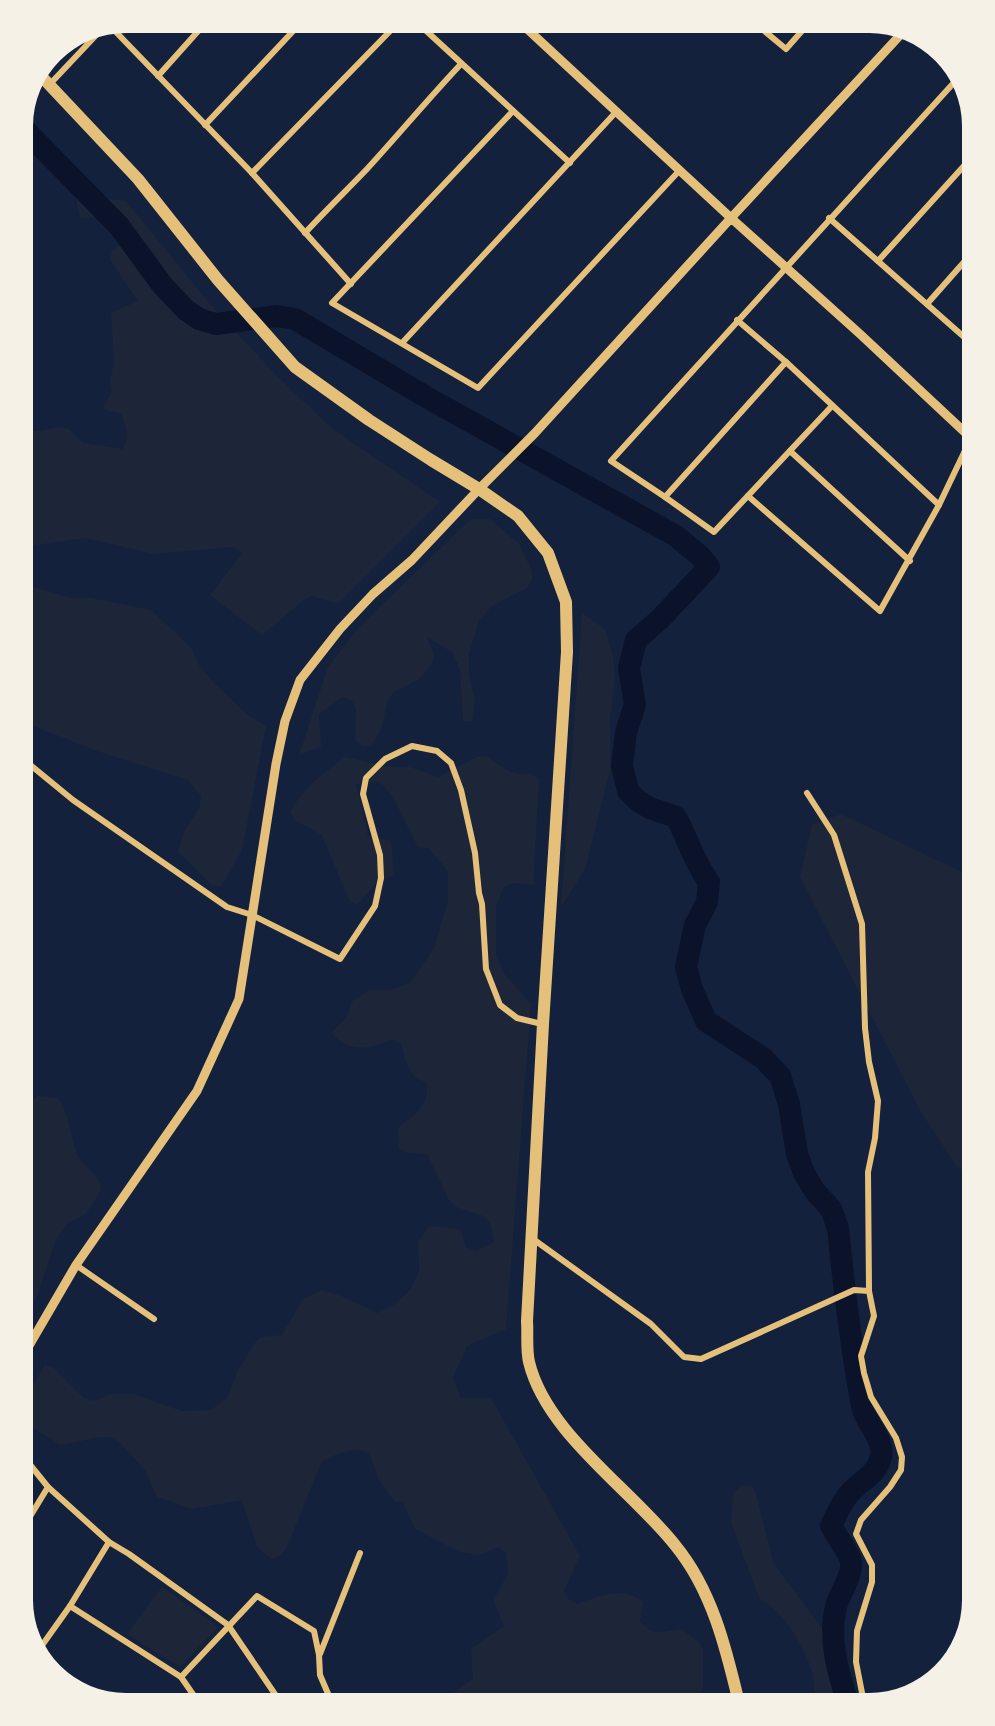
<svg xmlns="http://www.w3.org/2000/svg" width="995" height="1726" viewBox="0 0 995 1726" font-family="Lato,sans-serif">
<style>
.green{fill:#1d2539}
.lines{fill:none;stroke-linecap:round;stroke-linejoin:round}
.river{stroke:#0b132b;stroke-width:22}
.minor{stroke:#e5c07b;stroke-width:6}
.tertiary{stroke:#e5c07b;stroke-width:9}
.trunk{stroke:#e5c07b;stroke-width:12}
</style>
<rect width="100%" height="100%" fill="#14213d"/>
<!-- green -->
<g class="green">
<path d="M75,194l51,7 84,103 67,72 57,54 106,72 -102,102 -26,-8 -9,5 -41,34 -52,-40 32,-42 -8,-6 -80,7 -69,-16 -49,7 -13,-4v-112l17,2 19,-4 10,2 14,14 40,6c7,-13 3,-22 -2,-35l-18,-5 9,-18 -2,-10 4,-19 -3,-49 27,-12 -28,-41 2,-10 20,-11 -11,-23 -41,2z"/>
<polygon points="471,519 490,519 519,544 532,571 532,580 527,588 492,606 479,620 469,654 469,673 475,703 472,721 463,722 460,670 452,652 427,637 434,655 432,664 419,679 394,692 388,700 381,730 371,746 362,746 355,739 356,709 352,701 343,697 319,714 321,747 299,755 328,667 359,627"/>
<polygon points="23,584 70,598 91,598 151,610 191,647 199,665 212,681 249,716 266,726 242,850 222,886 213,886 178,851 184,832 200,806 201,796 188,780 100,752 23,722"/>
<polygon points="582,613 605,629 613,657 615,678 610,718 610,770 585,869 561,907"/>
<path d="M487,756c15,11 25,21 43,17l9,6 -6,106 -21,-2 -8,4 -8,19v49l9,20 26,29 -25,325 -39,17 -14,32 8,20h30l89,158 -16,35 4,8 9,5c24,-8 44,-19 66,-2l-3,19c13,16 23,11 41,8l17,12 5,8v40l-12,14h-252l34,-24 -2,-30 33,-23 -11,-26 15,-26 -2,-21 -8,-6 -18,8 -20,-3 -45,-23 -12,-27 -9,-1 -15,-21 -10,-27c-16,-8 -32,2 -47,8l-35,86 -6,8 -9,4 -15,-12 -15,-47 -50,9 -35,-12 -12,-27 -26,-28 -9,-5h-10l-39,8 -33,-20 -5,-8v-25l12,-10 10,-18 9,4 30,30 9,3 18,-7h22l49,17 29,-1 16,-12 11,-28 16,-26 7,-7 21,-2 21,-36 18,-9 18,5 39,18 17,-9 16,-15 8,-18 -1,-29 11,-16 31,3 6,18 10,4 18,-9 -4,-19 -7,-7 -27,-9 -7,-7 -22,-46 -19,-1 -9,-5 -1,-20c16,-13 33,-23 28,-46 -19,-4 -19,-21 -25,-38l-9,-5c-22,11 -42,14 -61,-6l15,-15 7,-18 17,-10h21l19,-7 24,-35 14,-47v-30l-20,-23 -10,-1 -26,-52 -13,-14 -23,3 12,52 23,5 3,34 -17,8 -20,22 -8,-5 -27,-65 -27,-15 -5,-7c11,-24 35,-41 55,-56l45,10h20l28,10 39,-20z"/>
<polygon points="841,814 972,877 972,1178 956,1165 921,1112 800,877 812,825"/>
<path d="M38,1096l20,2c12,17 12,39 20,58 7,14 21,15 23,34l-15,24 -18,9 -12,16 -19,58 -14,26v-217z"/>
<path d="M742,1486h10l4,8 18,70 53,71 14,68h-25c-2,-11 -2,-26 -6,-37 -8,-22 -28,-58 -50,-66l-29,-77 2,-30z"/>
<polygon points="162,1587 218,1627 180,1667 127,1634"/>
</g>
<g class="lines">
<!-- river -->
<path class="river" d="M23,128l96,98 44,60 23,24 13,9 17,5 61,-8 18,3 133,79 248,138 24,20 9,11 -49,52 -24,21 -7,28 6,37 -9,27 -4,34 6,25 10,10 12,7 26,9c12,22 18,45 33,65l-2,20 -12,23 -9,42 6,22 14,32 57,37 17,18 9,28 8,50 7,19 10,17 17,19 7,19c6,60 13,119 24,178 3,17 23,33 19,51 -4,18 -21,24 -32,37 -8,9 -13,21 -18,32 5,9 19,28 20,37 2,12 -12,31 -15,44 -8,32 2,66 12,96"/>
<!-- minor -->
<g class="minor">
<polyline points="756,24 786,49 809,23"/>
<polyline points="422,27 570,163"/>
<polyline points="114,30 252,173 351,284"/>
<polyline points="158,76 200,29"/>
<polyline points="954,81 963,86"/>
<polyline points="50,84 101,30"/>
<polyline points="513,111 332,303 478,388 679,171"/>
<polyline points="205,125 296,28"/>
<polyline points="252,173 394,27"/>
<polyline points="829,218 972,344"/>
<path d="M305,233c20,-22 42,-43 62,-64 32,-35 62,-71 94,-105"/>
<polyline points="878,261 972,157"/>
<polyline points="927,304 972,253"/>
<polyline points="737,320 786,362 939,505"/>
<polyline points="402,343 616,112"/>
<polyline points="831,407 714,532 665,497 611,461 959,77"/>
<polyline points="790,451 910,561"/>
<polyline points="748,496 880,611 939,505 971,438"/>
<polyline points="665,497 786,362"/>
<polyline points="23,759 73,800 227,907 252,915 340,959 375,906 381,878 380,855 363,794 366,778 385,759 412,746 437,751 451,763 461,790 475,853 479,893 482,904 486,969 500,1005 517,1018 542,1024"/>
<polyline points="807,793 834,835 862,924 865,1028 869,1062 878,1101 875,1138 868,1172 869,1291"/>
<polyline points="533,1239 651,1324 684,1357 701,1359 854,1290 869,1291 874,1316 861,1356 864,1373 871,1397 896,1438 902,1457 901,1470 890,1487 861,1520 856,1534 872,1565 872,1582 857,1631 856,1662 864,1703"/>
<polyline points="76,1265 154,1319"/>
<polyline points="23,1456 48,1487 109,1542 129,1554 228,1625 281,1703"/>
<polyline points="23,1528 48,1487"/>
<polyline points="70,1606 181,1677 199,1703"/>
<polyline points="38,1651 70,1606 109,1542"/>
<polyline points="320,1654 360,1553"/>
<polyline points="181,1677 257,1596 314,1631 319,1655 320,1675 332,1703"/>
</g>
<!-- tertiary -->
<g class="tertiary">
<polyline points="524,26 731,218 903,32"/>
<polyline points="23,1356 76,1265 197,1091 239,999 276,764 285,721 300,680 340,629 373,594 412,560 479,489 535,433 731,218 860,334 971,438 972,436"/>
</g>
<!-- trunk -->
<path class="trunk" d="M42,77l96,102 80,101 77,87 74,53 62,40 48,29 39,27 30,37 18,49 1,50 -24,372 -16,297c1,13 -1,28 2,41 17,71 102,127 146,183 37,45 51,103 64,158"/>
</g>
<!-- crop -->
<path d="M0 0H995V1726H0ZM126 33H869A93 93 0 0 1 962 126V1600A93 93 0 0 1 869 1693H126A93 93 0 0 1 33 1600V126A93 93 0 0 1 126 33Z" fill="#f6f1e7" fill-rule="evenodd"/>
</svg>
